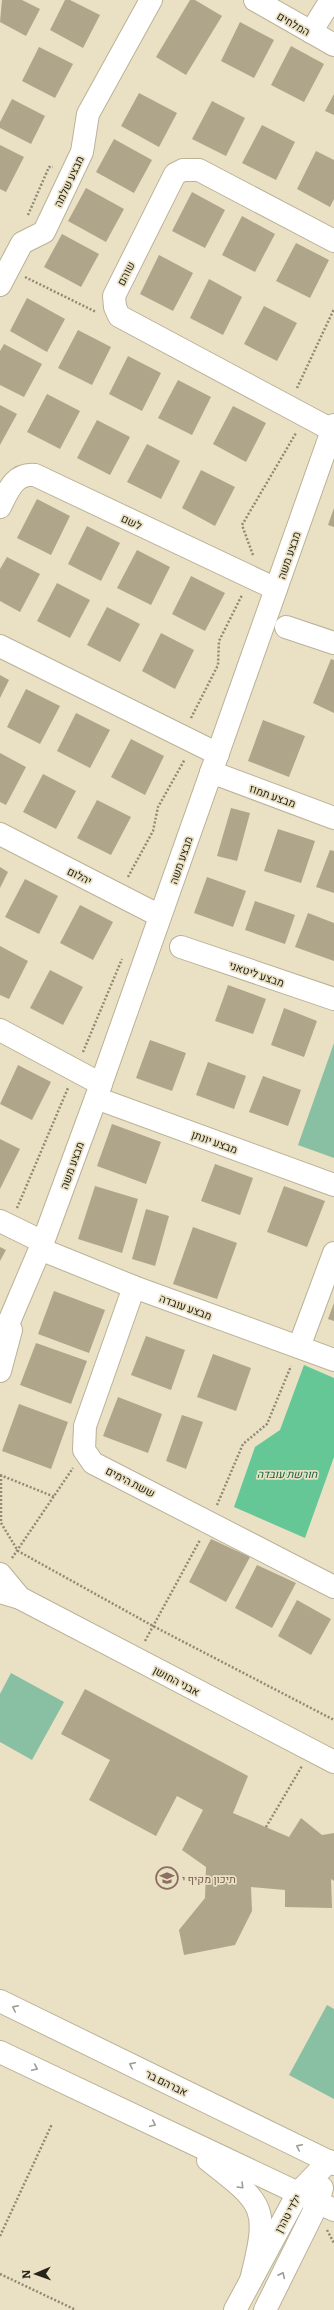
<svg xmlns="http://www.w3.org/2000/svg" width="334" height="2310" viewBox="0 0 334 2310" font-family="Literata,Heebo,serif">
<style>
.green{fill:#89bfa2}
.forest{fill:#65c696}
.building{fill:#aea58a}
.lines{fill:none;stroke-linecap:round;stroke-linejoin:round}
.minor-casing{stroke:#bab197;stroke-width:24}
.path{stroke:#8f8975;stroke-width:2.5;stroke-dasharray:2 2;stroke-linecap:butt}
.minor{stroke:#fff;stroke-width:22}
.oneway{stroke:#9e9c98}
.labels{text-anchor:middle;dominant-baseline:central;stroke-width:3.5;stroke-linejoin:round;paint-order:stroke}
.street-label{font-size:11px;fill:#272419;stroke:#eae1c5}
.park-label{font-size:11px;font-style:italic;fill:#176041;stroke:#eae1c5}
.education-label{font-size:11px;fill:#785e54;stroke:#eae1c5;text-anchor:start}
</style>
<rect width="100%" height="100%" fill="#eae1c5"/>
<!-- green -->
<g class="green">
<polygon points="334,1043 334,1158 298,1145"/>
<polygon points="11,1673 64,1702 32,1760 0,1742 0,1694"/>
<polygon points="327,2005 334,2009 334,2099 289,2075"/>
</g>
<!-- forest -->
<polygon class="forest" points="304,1365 334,1378 334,1457 305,1538 234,1507 255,1447 280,1430"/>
<!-- building -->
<g class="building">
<polygon points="2,0 22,0 40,9 26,36 0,22"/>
<polygon points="65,0 70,0 100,15 83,48 50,30"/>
<polygon points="190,0 195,0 222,16 186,75 156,57"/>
<polygon points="240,22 274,40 254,78 221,61"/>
<polygon points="291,46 324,64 304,102 271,85"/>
<polygon points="39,47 73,64 55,98 22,81"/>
<polygon points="139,93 177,113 159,147 121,126"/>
<polygon points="334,94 334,115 325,111"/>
<polygon points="12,99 45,116 31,144 0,128 0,122"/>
<polygon points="212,101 245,118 226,156 192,139"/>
<polygon points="262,125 295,142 276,180 242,163"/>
<polygon points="114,139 152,160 134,193 96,172"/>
<polygon points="0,145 24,157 6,192 0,189"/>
<polygon points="316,151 334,160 334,199 330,207 297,189"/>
<polygon points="86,188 124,209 106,242 68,221"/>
<polygon points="192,192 225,210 205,248 172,231"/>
<polygon points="242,216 275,234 255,272 222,255"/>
<polygon points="62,234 99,254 81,287 44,267"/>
<polygon points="296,243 329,260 310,298 276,281"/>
<polygon points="159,255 193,273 173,311 140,294"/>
<polygon points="209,279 242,297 223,335 190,318"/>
<polygon points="27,298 65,319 47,352 10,331"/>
<polygon points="264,306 297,323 277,361 244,344"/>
<polygon points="78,330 111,347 92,385 58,368"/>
<polygon points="4,344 42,364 24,397 0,385 0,351"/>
<polygon points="128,356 161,373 142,411 109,394"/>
<polygon points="178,380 211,397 192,435 158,418"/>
<polygon points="47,394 80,411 60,449 27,432"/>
<polygon points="0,405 17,414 0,445"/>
<polygon points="233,406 266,423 246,462 213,444"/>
<polygon points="97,420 130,437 110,475 77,458"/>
<polygon points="147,444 180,461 161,499 127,482"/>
<polygon points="201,470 235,487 215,526 182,508"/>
<polygon points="37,499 70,516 51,555 17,538"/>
<polygon points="334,508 334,527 328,525"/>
<polygon points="87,526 120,543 101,581 68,564"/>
<polygon points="137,550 170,567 151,605 117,588"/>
<polygon points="7,557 40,574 20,612 0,601 0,569"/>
<polygon points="191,576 225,593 205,631 172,614"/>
<polygon points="57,583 90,600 70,638 37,621"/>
<polygon points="107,607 140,624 120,662 87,645"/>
<polygon points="161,633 194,650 175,689 142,671"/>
<polygon points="331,659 334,660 334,713 313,703"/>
<polygon points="0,675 9,680 0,698"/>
<polygon points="26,689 60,706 40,744 7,727"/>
<polygon points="76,713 110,730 90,768 57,751"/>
<polygon points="263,720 305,736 289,777 248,761"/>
<polygon points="131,739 164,756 145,795 111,777"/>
<polygon points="0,753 26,767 6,805 0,802"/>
<polygon points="43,774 76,791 56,829 23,812"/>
<polygon points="97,800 131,817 111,855 77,838"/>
<polygon points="231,808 250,813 237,861 217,856"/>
<polygon points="278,829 315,841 301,883 264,871"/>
<polygon points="330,850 334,851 334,893 316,887"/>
<polygon points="0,867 8,872 0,888"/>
<polygon points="207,877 246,891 233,927 194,913"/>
<polygon points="25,879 58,896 39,934 5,917"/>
<polygon points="255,901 295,915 285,944 245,930"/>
<polygon points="80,905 113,922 93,960 60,943"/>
<polygon points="308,913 334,923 334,961 295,947"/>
<polygon points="0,946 28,961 9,999 0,995"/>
<polygon points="50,970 83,987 63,1025 30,1008"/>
<polygon points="228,985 266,999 253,1034 215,1021"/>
<polygon points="284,1008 317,1021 304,1057 271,1045"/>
<polygon points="150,1040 186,1053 172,1091 136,1078"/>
<polygon points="208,1062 246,1076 234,1109 196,1095"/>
<polygon points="18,1065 51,1082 32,1120 0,1104"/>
<polygon points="263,1076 301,1090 288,1126 249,1112"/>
<polygon points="112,1124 161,1142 146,1184 97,1166"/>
<polygon points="0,1139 20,1149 0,1189"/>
<polygon points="215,1164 253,1178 240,1215 201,1201"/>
<polygon points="95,1186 138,1199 122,1253 78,1239"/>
<polygon points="284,1186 325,1201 307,1247 267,1232"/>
<polygon points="146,1209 169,1216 155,1266 132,1259"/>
<polygon points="193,1227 237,1243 217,1299 173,1284"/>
<polygon points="0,1247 6,1250 0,1261"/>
<polygon points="54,1291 105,1310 89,1353 38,1334"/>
<polygon points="334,1303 334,1321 328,1319"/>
<polygon points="146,1336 185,1350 171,1390 131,1375"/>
<polygon points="36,1343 87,1361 71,1404 20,1385"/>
<polygon points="213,1354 251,1368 236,1411 197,1397"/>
<polygon points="118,1397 162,1414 148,1453 103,1436"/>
<polygon points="19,1404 68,1422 51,1469 2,1451"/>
<polygon points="182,1415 203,1422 186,1469 166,1461"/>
<polygon points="211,1539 250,1557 226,1602 189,1582"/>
<polygon points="257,1565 296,1583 272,1628 235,1608"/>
<polygon points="297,1600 331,1619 311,1655 278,1636"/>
<polygon points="85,1689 248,1776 233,1813 289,1837 301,1818 322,1835 334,1833 334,1881 331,1879 332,1908 285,1907 285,1890 251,1887 252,1911 235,1945 184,1955 179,1930 205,1898 206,1867 182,1850 203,1810 177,1796 156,1836 89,1800 110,1760 61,1734"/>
</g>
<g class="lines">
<!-- minor casing -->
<g class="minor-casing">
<g id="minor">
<polyline points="255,0 334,45"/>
<polyline points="311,32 331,0"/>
<polyline points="0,285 22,243 44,232 82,152 88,114 151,0"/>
<polyline points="332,430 119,316 115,307 114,296 175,174 183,170 199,170 334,241"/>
<path d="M0,507c8,-16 14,-34 35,-32l241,114"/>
<polyline points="286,627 334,643"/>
<polyline points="0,646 218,754"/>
<polyline points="211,772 334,818"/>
<polyline points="0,834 160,916"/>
<polyline points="181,947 334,999"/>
<polyline points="0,1030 101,1084"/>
<polyline points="96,1098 334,1185"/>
<polyline points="0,1221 43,1242"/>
<polyline points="40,1249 134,1287 334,1360"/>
<polyline points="134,1287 85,1426 84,1450 93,1463 334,1587"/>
<polyline points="0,1343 43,1242 96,1098 334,425"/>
<polyline points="299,1347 334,1253"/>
<polyline points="0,1371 11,1330"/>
<polyline points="0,1574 20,1598"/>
<polyline points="0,1592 20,1598 334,1762"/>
<polyline points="0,2001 334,2164"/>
<polyline points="0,2052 334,2210"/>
<path d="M208,2160c58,45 61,48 43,120"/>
<polyline points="235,2310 298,2193 329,2161"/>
<polyline points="265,2310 318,2203 322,2188"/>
</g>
</g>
<!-- path -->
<g class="path">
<polyline points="28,215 49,167 53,167"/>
<polyline points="25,277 96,312"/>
<polyline points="297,388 334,309"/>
<polyline points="253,555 242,525 296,433"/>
<polyline points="191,718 218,665 219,641 242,595"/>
<polyline points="128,877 153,831 158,807 185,759"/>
<polyline points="83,1052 122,959"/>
<polyline points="17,1208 68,1088"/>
<polyline points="0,1475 55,1497"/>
<polyline points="1,1475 1,1523 18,1551 153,1626 334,1720"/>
<polyline points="217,1505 243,1444 267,1424 291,1366"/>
<polyline points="12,1558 73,1468"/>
<polyline points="145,1641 200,1540"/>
<polyline points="266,1827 302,1766"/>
<polyline points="327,2230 334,2243"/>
<polyline points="0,2236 52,2124"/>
<polyline points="0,2274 76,2310"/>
</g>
<!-- minor -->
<use href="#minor" class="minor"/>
</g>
<!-- one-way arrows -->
<defs><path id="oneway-chevron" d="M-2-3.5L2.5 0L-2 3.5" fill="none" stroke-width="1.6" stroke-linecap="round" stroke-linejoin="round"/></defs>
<g class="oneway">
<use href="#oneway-chevron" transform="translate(15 2008) rotate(-154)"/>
<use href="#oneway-chevron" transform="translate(132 2065) rotate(-154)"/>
<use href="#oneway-chevron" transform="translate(35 2068) rotate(25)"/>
<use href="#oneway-chevron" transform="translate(153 2124) rotate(25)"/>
<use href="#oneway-chevron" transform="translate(299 2147) rotate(-154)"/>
<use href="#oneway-chevron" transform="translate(241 2186) rotate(45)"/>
<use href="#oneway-chevron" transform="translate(282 2275) rotate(-64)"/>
</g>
<!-- icons -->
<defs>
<g id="school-ring" transform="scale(1.15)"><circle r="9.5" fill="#eae1c5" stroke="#8d6e63" stroke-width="1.5"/><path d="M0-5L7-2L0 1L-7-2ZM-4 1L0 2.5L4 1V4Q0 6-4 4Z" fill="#8d6e63"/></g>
</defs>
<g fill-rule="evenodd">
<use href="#school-ring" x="167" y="1878"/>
</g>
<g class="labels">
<!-- street labels -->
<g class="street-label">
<text transform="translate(294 23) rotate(30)">המלחים</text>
<text transform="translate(68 181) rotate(-65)">מבצע שלמה</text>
<text transform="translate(125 273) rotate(-63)">שוהם</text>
<text transform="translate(132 521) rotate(25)">לשם</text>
<text transform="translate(288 555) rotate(-71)">מבצע משה</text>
<text transform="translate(273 795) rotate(20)">מבצע תמוז</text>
<text transform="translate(180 860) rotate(-71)">מבצע משה</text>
<text transform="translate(80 875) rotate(27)">יהלום</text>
<text transform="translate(257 973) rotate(19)">מבצע ליטאני</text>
<text transform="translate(215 1141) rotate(20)">מבצע יונתן</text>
<text transform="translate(71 1165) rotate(-70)">מבצע משה</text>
<text transform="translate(186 1306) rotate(20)">מבצע עובדה</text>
<text transform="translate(131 1481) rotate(27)">ששת הימים</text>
<text transform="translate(177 1680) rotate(28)">אבני החושן</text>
<text transform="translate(167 2082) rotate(26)">אברהם בר</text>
<text transform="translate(287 2213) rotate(-61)">ילדי טהרן</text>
</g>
<!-- park labels -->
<g class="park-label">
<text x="287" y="1473">חורשת עובדה</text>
</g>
<!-- education labels -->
<g class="education-label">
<text x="182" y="1878">תיכון מקיף י</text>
</g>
</g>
<!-- north arrow -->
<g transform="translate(36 2274) rotate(268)" stroke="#eae1c5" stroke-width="3" paint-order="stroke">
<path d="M0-3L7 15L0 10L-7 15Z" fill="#272419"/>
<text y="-6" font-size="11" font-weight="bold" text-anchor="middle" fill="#272419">N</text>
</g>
</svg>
